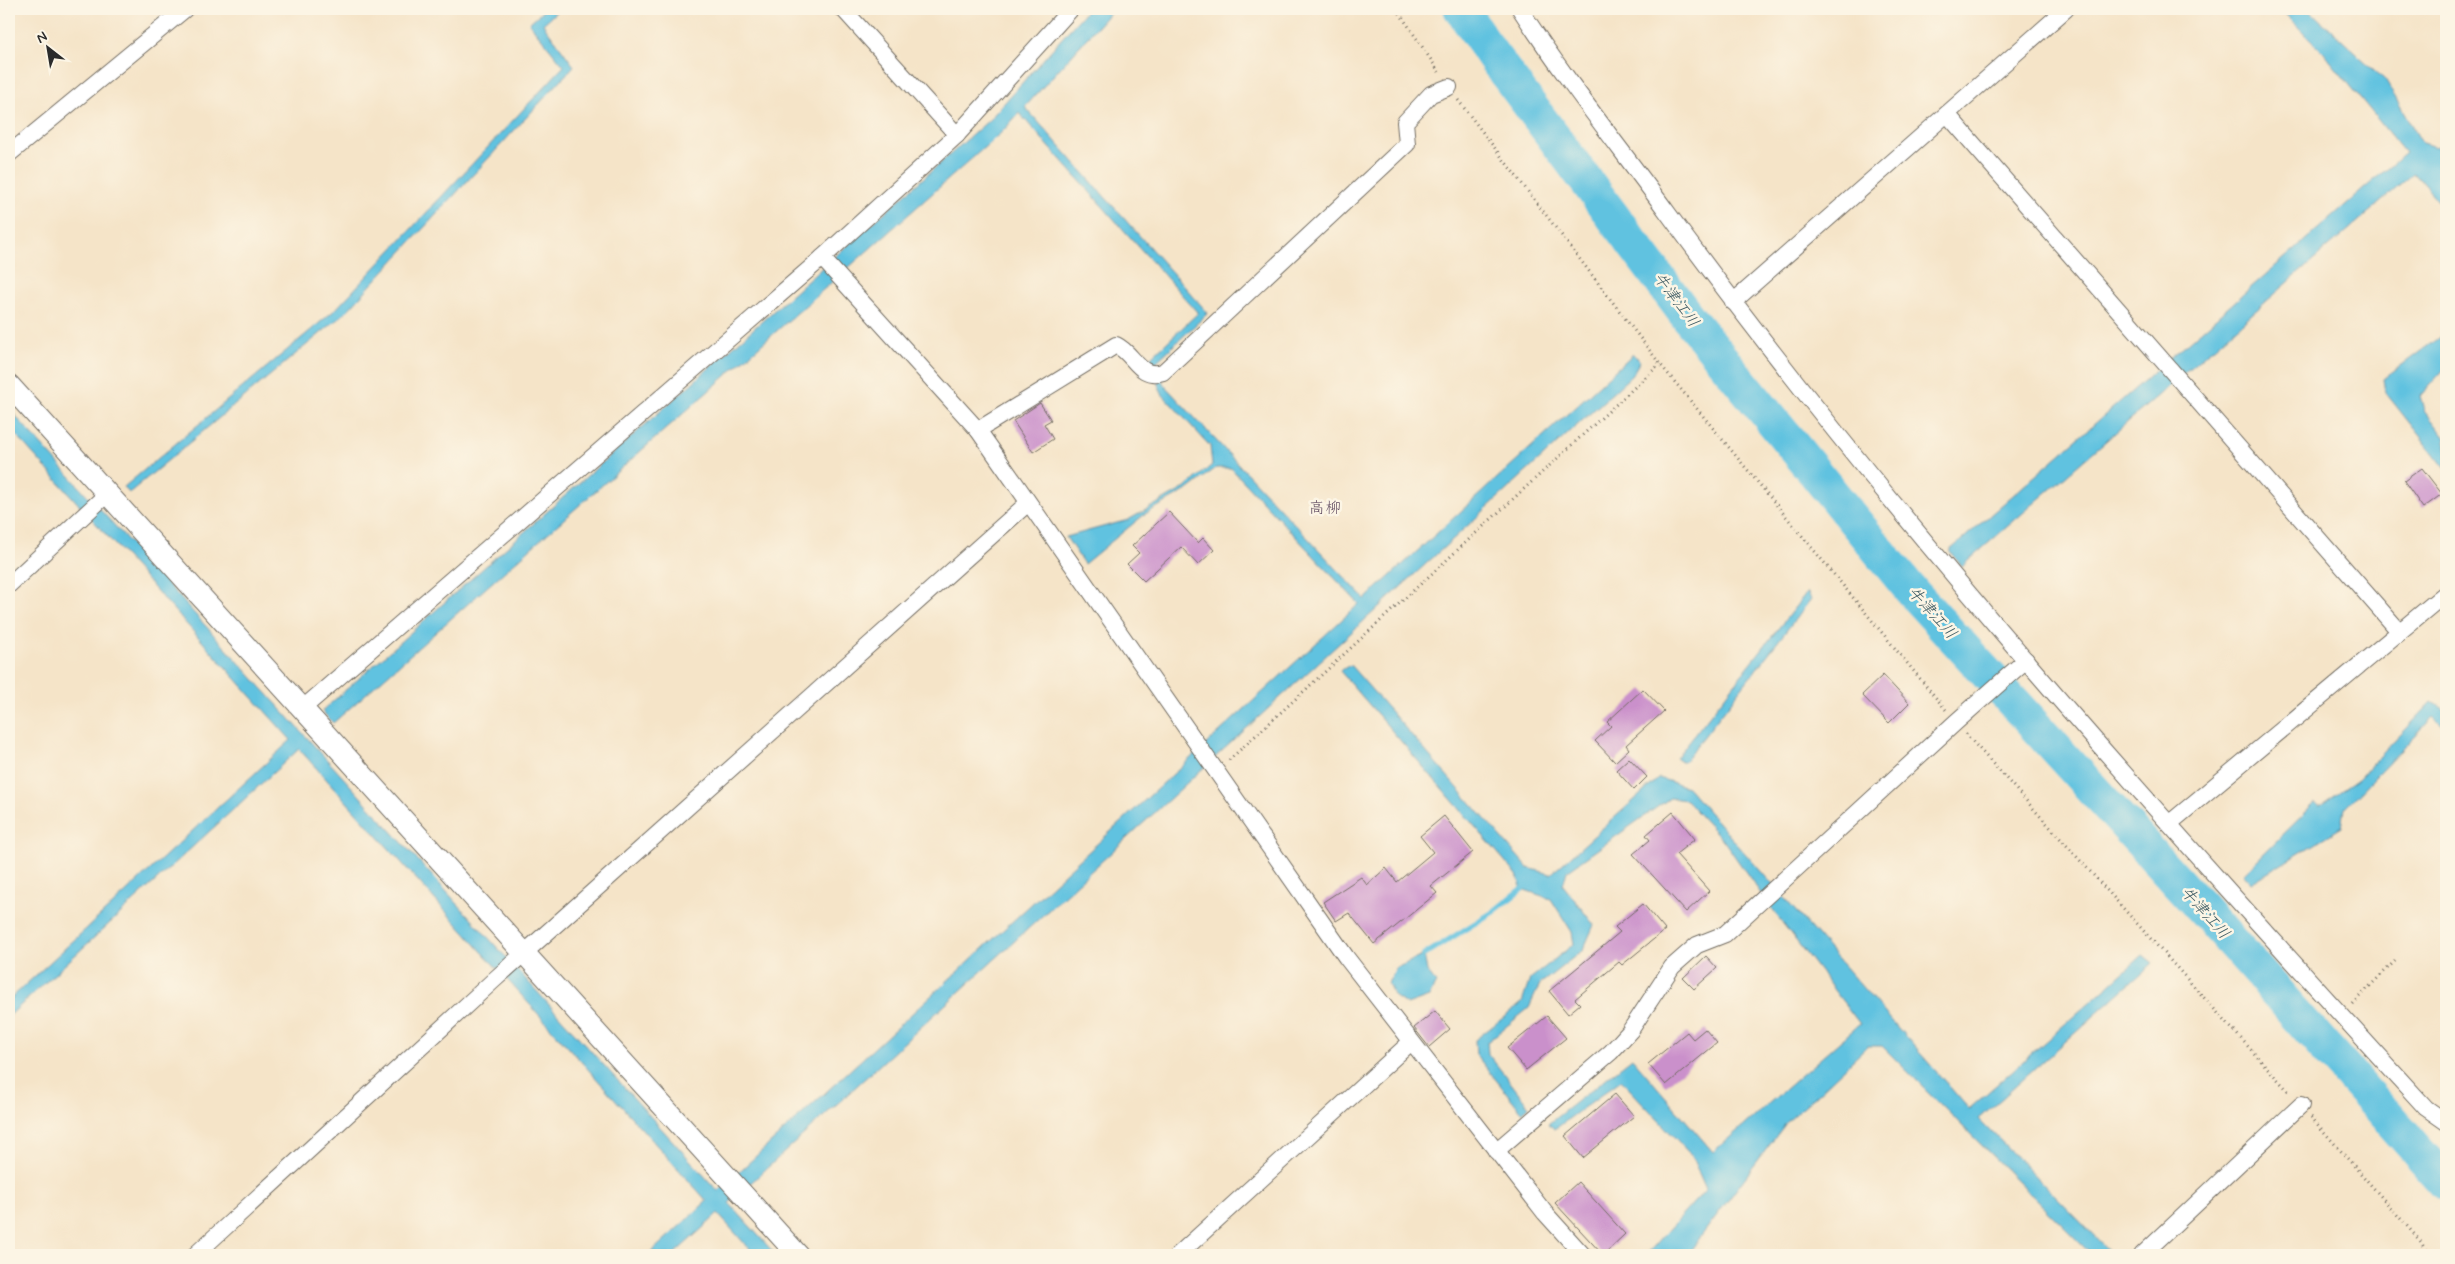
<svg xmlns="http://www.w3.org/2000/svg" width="2455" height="1264" viewBox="0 0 2455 1264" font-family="Mynerve,'Klee One',sans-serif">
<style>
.water{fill:#61c2e0;stroke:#467686}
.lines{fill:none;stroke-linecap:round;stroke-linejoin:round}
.stream{stroke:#61c2e0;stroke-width:5.5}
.river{stroke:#61c2e0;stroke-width:35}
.building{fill:#ca90cb}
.minor-casing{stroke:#726c62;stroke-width:18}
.tertiary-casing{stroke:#726c62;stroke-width:23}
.path{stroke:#726c62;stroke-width:3;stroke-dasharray:1 4;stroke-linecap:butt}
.minor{stroke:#fff;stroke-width:16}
.tertiary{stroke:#fff;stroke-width:21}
.labels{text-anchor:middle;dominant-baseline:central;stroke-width:5;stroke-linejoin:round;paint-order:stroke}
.water-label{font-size:16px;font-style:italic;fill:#3b5861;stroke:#fcf5e5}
.neighbourhood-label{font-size:16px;fill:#634e63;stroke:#fcf5e5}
</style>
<rect width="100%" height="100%" fill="#fcf5e5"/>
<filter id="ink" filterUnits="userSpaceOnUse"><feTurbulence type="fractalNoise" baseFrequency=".02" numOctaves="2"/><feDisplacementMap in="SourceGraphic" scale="10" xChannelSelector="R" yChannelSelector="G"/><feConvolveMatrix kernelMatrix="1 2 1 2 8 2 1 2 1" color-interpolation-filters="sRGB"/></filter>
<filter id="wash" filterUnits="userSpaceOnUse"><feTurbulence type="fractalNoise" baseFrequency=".0096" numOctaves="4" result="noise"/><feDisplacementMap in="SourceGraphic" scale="20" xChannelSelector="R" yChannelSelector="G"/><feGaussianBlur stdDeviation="1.12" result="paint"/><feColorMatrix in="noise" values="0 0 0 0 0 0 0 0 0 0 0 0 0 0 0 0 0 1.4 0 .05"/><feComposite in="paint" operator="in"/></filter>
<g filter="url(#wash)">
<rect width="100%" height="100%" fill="#f5e4c8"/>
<!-- water -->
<g class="water">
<polygon points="545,9 559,9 543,24 574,66 345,313 129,493 124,487 336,309 564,66 529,23"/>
<polygon points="1088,9 1113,9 1025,107 1208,313 1155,363 1164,385 1365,599 1633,354 1640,361 1632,375 729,1203 776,1255 755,1255 718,1214 673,1255 648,1255 707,1201 299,749 9,1016 9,1000 291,740 9,427 9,409 718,1191 1359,604 1231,468 1216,468 1189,489 1145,514 1084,564 1066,537 1128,520 1185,488 1212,465 1210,446 1162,394 1149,359 1198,313 1019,113 1003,131 333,723 322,711 989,120"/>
<polygon points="2280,9 2308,9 2385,80 2422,143 2436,147 2446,139 2446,210 2414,173 1962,566 1949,551 2405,153 2323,52"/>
<polygon points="2446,327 2446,367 2420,396 2424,410 2446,438 2446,469 2385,392 2383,379 2445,333"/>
<polygon points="1807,592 1811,599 1684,762 1676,758"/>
<polygon points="1350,665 1528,868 1551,874 1659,778 1687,787 1969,1109 2143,955 2153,963 1979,1119 2113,1255 2092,1255 1882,1046 1868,1046 1786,1123 1687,1255 1646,1255 1706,1189 1691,1155 1621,1080 1555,1129 1548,1124 1632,1058 1713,1152 1860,1024 1771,908 1724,841 1686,800 1670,798 1567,871 1563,885 1594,925 1583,950 1540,984 1529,1008 1487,1042 1488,1054 1529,1106 1522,1112 1476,1055 1475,1040 1522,1003 1530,979 1574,944 1572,932 1551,899 1522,889 1517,875 1340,671"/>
<polygon points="2432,702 2446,711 2446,729 2433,717 2345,808 2342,827 2251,883 2243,874 2315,803 2319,806 2358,779"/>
<polygon points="1424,955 1427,971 1436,983 1429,997 1407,1005 1394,996 1388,983 1396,968"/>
</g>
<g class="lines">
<!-- stream -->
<polyline class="stream" points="1424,955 1493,912 1522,889"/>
<!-- river -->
<polyline class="river" points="1461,9 1493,56 1690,320 1915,595 2204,911 2446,1183"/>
</g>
<g id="blocks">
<!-- building -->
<g class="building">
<polygon points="1040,403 1051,420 1044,424 1053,439 1033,452 1013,421"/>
<polygon points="2422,468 2442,494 2423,508 2404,481"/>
<polygon points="1169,512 1198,543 1203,538 1214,550 1198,565 1181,547 1144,581 1127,564 1139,553 1132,546"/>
<polygon points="1883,675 1909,703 1889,723 1862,695"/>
<polygon points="1643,689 1664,711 1626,745 1629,749 1615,762 1595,741 1611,726 1607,722"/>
<polygon points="1629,758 1647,777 1634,790 1616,770"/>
<polygon points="1673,812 1695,839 1676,854 1709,891 1686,912 1633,854 1650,840 1646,835"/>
<polygon points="1444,816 1473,852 1431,886 1437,893 1374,944 1349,913 1336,921 1323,902 1361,877 1367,885 1386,868 1397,882 1433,852 1420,836"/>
<polygon points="1643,904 1665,930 1622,965 1619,962 1575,999 1580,1004 1568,1014 1549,991 1620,932 1615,927"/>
<polygon points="1706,956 1717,968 1694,989 1683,978"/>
<polygon points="1435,1011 1450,1029 1429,1047 1414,1028"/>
<polygon points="1547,1016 1566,1038 1526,1070 1507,1048"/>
<polygon points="1705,1029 1717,1043 1666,1085 1648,1064 1687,1032 1693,1039"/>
<polygon points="1615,1094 1634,1116 1583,1158 1565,1136"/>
<polygon points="1578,1182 1625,1234 1603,1255 1555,1203"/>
</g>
</g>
</g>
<g filter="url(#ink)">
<use href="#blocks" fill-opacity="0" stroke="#726c62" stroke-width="1"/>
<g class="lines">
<!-- minor casing -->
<g class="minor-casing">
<g id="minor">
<polyline points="843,9 957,135"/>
<path d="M1520,9c45,70 98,136 147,203 231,316 495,607 759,896l20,14"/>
<polyline points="1947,114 2399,631"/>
<polyline points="9,154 185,9"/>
<polyline points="822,258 978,430 1346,957 1545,1213 1583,1255"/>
<polyline points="1733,302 2066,9"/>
<path d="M978,430l138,-85c19,9 22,34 47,27l244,-228 -2,-22 26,-28 18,-7"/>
<polyline points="9,585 107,494"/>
<polyline points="302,709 822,258 957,135 1071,9"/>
<polyline points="2170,823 2446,593"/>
<polyline points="1496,1151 1611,1052 1630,1031 1672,967 1697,945 1725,934 1956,722 2026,660"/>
<polyline points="195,1255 494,980 1028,503"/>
<polyline points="1178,1255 1411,1042"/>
<polyline points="2142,1255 2301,1105"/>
</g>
</g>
<!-- tertiary casing -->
<g class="tertiary-casing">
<polyline id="tertiary" points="9,385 798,1255"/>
</g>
<!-- path -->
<g class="path">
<polyline points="1397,9 1439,72"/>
<polyline points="1458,100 1660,364 1946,710"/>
<polyline points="1966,734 2290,1093"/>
<polyline points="1229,760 1660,364"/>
<polyline points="2352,1004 2395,961"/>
<polyline points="2311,1117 2421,1242 2428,1255"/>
</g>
<!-- minor -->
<use href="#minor" class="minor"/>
<!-- tertiary -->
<use href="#tertiary" class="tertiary"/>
</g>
</g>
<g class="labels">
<!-- water labels -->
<g class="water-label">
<text transform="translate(1676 300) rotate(53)">牛津江川</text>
<text transform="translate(1932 613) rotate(48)">牛津江川</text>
<text transform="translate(2205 913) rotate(48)">牛津江川</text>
</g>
<!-- neighbourhood labels -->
<g class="neighbourhood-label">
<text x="1325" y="508">高柳</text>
</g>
</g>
<!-- margin -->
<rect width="2455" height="1264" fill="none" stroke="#fcf5e5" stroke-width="30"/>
<!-- north arrow -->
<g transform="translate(48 48) rotate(329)" stroke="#fcf5e5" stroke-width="4" paint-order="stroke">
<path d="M0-4L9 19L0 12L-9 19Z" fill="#2b2b2b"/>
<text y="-8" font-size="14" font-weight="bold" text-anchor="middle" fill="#2b2b2b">N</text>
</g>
</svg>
